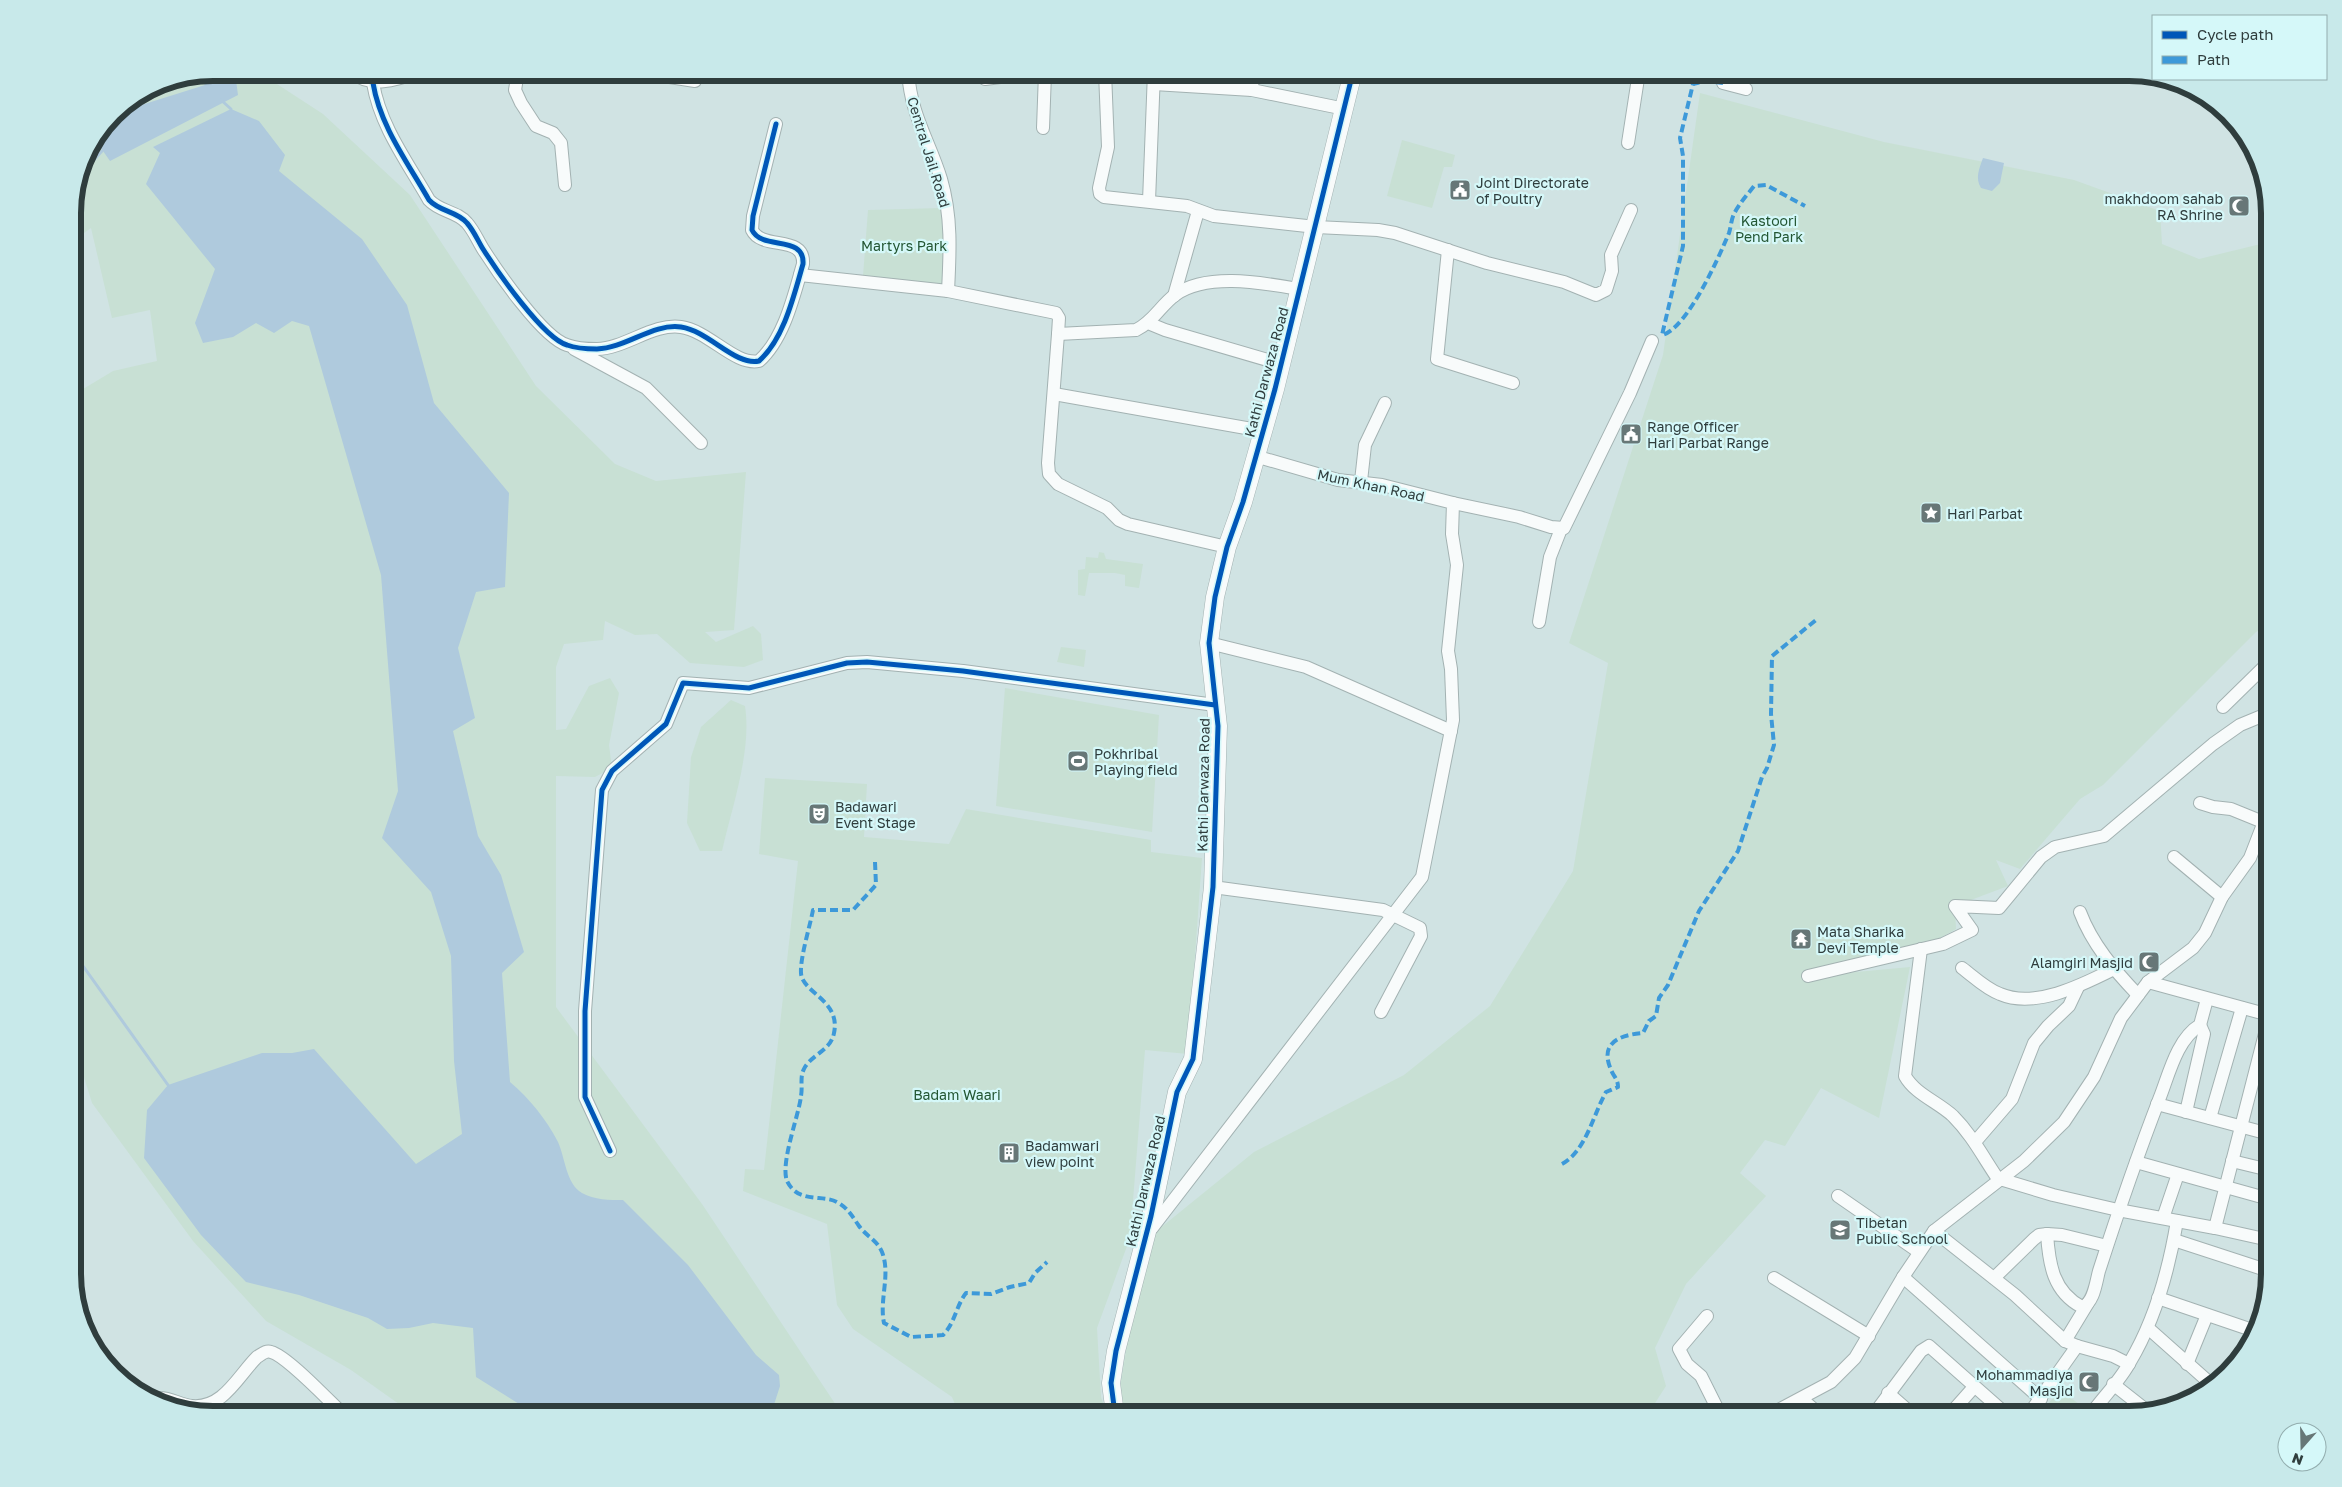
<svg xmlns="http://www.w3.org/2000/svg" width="2342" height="1487" viewBox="0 0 2342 1487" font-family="'Golos Text',sans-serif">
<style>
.green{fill:#c8e0d4}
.water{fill:#afcadd}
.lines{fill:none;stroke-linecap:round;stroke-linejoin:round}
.stream{stroke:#afcadd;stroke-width:3}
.street-casing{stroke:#a3b2b2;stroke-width:14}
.secondary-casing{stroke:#a3b2b2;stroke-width:19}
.street{stroke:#f8fbfb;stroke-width:12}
.secondary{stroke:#f8fbfb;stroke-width:18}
.quiet{stroke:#3d99d9;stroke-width:4;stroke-dasharray:8 4;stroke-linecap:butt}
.cycleway-casing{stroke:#d5f8f9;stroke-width:8}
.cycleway{stroke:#0057b8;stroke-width:5}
.labels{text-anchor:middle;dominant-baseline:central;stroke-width:4.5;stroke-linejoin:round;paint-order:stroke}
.street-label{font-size:14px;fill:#2f3d3d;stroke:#d5f8f9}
.poi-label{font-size:14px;fill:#2f3d3d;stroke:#d5f8f9;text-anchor:start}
.park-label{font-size:14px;fill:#235633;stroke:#d5f8f9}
.rim{fill:none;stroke:#2f3d3d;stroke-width:6}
</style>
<rect width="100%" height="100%" fill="#d0e3e3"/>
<!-- green -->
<g class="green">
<polygon points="214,73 260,73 323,114 410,195 536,386 615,464 656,481 746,472 734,630 705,632 716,642 753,626 761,634 763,660 744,667 690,663 657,634 635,635 605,621 603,640 564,644 556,667 556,730 566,729 589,686 610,678 619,693 609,745 612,768 595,777 556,776 556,1007 702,1204 842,1414 413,1414 351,1370 266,1321 193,1241 92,1103 79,1061 73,1052 73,395 113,371 157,361 150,310 112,318 91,228 73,241 73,205 83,159 114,114 160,83"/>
<polygon points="1700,93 1884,142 2074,180 2160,211 2162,244 2199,259 2269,242 2269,625 2256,632 2103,785 2080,799 2020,869 1996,860 2008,886 1955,906 1956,929 1921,949 1813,976 1910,967 1879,1118 1821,1088 1785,1146 1765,1140 1740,1173 1766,1196 1686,1284 1655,1348 1666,1386 1648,1414 1632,1414 1623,1407 1616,1414 1123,1414 1119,1394 1143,1242 1254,1152 1404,1075 1490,1006 1573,871 1608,663 1569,643 1663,355"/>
<polygon points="1402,140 1455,155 1452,167 1444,167 1432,208 1387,196"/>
<polygon points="941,208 944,215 947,237 941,242 941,249 947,255 943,285 863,276 868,210"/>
<polygon points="1099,552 1104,553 1106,559 1143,564 1139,588 1125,586 1125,575 1115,573 1089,573 1085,596 1078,595 1078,570 1085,569 1086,557 1098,558"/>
<polygon points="1061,647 1086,650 1084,667 1057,662"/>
<polygon points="1005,688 1159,715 1152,832 996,806"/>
<path d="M731,700l14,6c7,45 -13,101 -23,145h-22l-13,-28 4,-66 10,-30z"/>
<polygon points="765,778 867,784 864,837 949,844 966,809 1151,840 1151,852 1202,858 1188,1054 1145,1050 1130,1238 1097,1328 1101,1397 1107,1414 959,1414 952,1397 853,1329 837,1305 827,1224 743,1191 745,1169 764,1170 798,861 759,854"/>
<polygon points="2060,1390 2087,1410 2084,1414 2039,1414"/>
</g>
<!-- water -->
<g class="water">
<polygon points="219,73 235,73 238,95 110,161 96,141 116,113 205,85"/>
<polygon points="208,74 204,78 138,98 160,83"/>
<path d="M231,109l28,12 26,34 -6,16 83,68 45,66 27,98 75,90 -4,94 -29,5 -18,56 17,70 -22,13 25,105 23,39 23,77 -22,21 8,109c20,17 36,37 48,60 7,15 8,42 24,51 12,7 28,7 41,7l65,65 68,90 23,20 1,11 -9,28h-236l-59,-37 -3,-49 -40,-5 -24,5 -22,1 -19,-11 -69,-23 -53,-13 -45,-47 -57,-77 3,-48 21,-25 94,-32h30l22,-4 102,115 46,-30 -8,-73 -3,-105 -20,-64 -49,-54 16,-47 -17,-216 -72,-249 -17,-5 -18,12 -18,-10 -23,14 -30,6 -8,-20 20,-54 -69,-85 14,-31 -7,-6z"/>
<path d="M1983,158l21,5 -4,20 -8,8 -11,-3c-6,-10 -2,-19 2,-30z"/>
</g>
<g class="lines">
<!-- stream -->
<g class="stream">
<polyline points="204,78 207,87"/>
<polyline points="221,100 231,109"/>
<polyline points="80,175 102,151"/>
<polyline points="73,952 168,1085"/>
</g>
<!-- street casing -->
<g class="street-casing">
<g id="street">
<path d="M351,72c20,16 44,9 67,0"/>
<polyline points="518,72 515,90 521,103 536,126 553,133 561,143 565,185"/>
<polyline points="638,72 695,81"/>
<path d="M908,72c3,44 21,68 33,107 11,37 9,74 7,112"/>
<polyline points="1105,72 1108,147 1099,188 1100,194 1104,197 1187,206 1214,216 1316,227 1378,230 1395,233 1487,263 1564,282 1596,295 1606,290 1612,271 1611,255 1631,210"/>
<polyline points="1725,72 1723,83 1746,89"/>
<polyline points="985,79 1031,73 1105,74"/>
<path d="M373,83c7,43 35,80 56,117 11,12 28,11 38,23 7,8 11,18 16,26 14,22 60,89 84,96 8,3 22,4 30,4 29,-1 56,-26 84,-22 28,4 54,39 78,34 25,-22 35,-66 44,-97 2,-30 -41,-13 -51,-34l1,-14 23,-92"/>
<polyline points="1154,84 1252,90 1345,109"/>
<polyline points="1252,90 1253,72"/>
<polyline points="1043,128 1045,73"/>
<polyline points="1628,143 1639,72"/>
<polyline points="1149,201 1154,72"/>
<polyline points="1448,250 1437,359 1513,383"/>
<polyline points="800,275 948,291 1056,313 1059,318 1058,334 1048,463 1049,474 1058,484 1107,508 1119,520 1128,524 1227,547"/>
<polyline points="1174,296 1198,211"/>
<polyline points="1148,323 1165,330 1281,364"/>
<path d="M1058,334l78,-4c17,-8 25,-25 39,-35 32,-23 88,-12 124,-6"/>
<polyline points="574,349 646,388 701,443"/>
<polyline points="1054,394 1263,431"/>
<polyline points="1361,481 1365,445 1385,403"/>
<polyline points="1453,503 1519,517 1551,527 1564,528 1630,393 1652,341"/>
<polyline points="1539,622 1550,557 1561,529"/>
<polyline points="1209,643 1306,667 1451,731"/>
<polyline points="2223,707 2269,662"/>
<polyline points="2200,803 2213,807 2231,809 2263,822"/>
<polyline points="2174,857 2222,897"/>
<polyline points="1213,887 1383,910 1420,928 1421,936 1381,1012"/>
<path d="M2080,912c12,32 35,59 58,83"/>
<path d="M1921,949l-16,127c10,18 33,26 48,40 18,18 29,39 43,60l4,3 53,16 65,15 97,18 54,12"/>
<path d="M1962,968c12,9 24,21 38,26 35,15 82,-9 114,-25"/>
<polyline points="1808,976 1943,944 1972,930 1955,906 1999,908 2041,857 2055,847 2104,836 2213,744 2240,725 2269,713"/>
<polyline points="2148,982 2269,1015"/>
<polyline points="2255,1074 2269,1078"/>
<polyline points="2157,1104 2269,1134"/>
<polyline points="2186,1112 2204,1034 2200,1025"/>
<polyline points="2210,1118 2242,1008"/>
<polyline points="1975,1142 2012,1099 2034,1043 2048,1026 2069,1006 2078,987"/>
<polyline points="610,1151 585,1097 585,1011 602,790 612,771 666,724 683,683 749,688 847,663 867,662 963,671 1215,705"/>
<polyline points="2232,1161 2269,1170"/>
<polyline points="2136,1162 2269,1199"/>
<polyline points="1838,1196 1919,1252"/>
<polyline points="2163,1218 2178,1174"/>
<polyline points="1152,1228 1422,877 1453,720 1451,669 1448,651 1457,565 1452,534 1453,503 1382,485 1338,480 1255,456"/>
<polyline points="2215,1228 2269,1018"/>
<polyline points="1934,1231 2015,1295 2065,1341 2077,1346 2113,1356 2129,1364"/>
<polyline points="2174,1240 2269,1271"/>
<path d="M2107,1246l-45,-11 -15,-1c2,30 6,58 35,73 12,-4 14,-25 17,-36 19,-59 39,-117 61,-174 9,-23 17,-58 40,-72l7,-26"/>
<polyline points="1903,1277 2041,1399"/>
<polyline points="1774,1278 1869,1336"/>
<polyline points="1994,1278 2034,1239 2039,1235 2047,1234"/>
<polyline points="2158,1298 2252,1330"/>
<polyline points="1707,1316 1679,1349 1687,1364 1701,1376 1720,1414"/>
<polyline points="2148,1328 2211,1384"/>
<polyline points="2065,1341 2088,1303"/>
<polyline points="2187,1364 2207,1315"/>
<polyline points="2113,1384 2146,1410"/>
<polyline points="1888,1393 1912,1414"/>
<path d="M158,1398c12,-1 22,7 34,8 31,3 46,-30 65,-49 5,-3 9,-7 14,-5 16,4 58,49 72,62"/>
<polyline points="1802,1399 1819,1414"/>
<polyline points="1771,1414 1831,1382 1855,1358 1903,1277 1934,1231 2024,1161 2064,1122 2094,1077 2121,1018 2148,982 2193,948 2205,933 2222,897 2250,858 2269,809"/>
<polyline points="1874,1414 1921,1351 1929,1346 2006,1414"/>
<polyline points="1950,1414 1974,1387"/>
<polyline points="2029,1414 2077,1346"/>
<path d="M2091,1414c12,-17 29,-33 39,-52 25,-42 39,-93 47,-141"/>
</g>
</g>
<!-- secondary casing -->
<g class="secondary-casing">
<polyline id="secondary" points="1115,1414 1111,1383 1116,1351 1151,1216 1177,1092 1193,1059 1213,887 1218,726 1209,643 1215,597 1227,547 1243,502 1275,389 1353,72"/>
</g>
<!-- street -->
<use href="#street" class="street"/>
<!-- secondary -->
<use href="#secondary" class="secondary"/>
<!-- quiet -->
<g class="quiet">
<path d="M1723,83l-17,-2 -13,3 -13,54 3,18v90l-21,89c25,-6 57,-78 67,-102 2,-6 2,-13 5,-19 5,-10 13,-19 20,-28l12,-1 39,21"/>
<path d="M875,862l1,23 -23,25h-40c-3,16 -13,48 -12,63 1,20 40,27 33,60 -3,17 -21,21 -29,34 -6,10 -2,18 -4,29 -2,19 -21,67 -14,85 11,23 35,13 50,21 11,6 15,14 22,24 7,10 18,14 23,26 9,23 -3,47 2,71l27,14 32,-2c12,-12 13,-29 23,-42l25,1 19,-7 19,-4 6,-10 12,-11"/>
<path d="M1562,1164c24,-13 31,-49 44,-72l12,-5c0,-7 -3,-9 -6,-15 -14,-29 7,-37 31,-39l6,-12 7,-5 3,-18 9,-13 31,-74 39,-60 24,-74 5,-9 7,-23 -3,-31 1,-58 44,-36"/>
</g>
<!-- cycleway casing -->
<g class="cycleway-casing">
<g id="cycleway">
<path d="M373,83c7,43 35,80 56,117 11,12 28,11 38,23 7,8 11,18 16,26 14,22 60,89 84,96 8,3 22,4 30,4 29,-1 56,-26 84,-22 28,4 54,39 78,34 25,-22 35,-66 44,-97 2,-30 -41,-13 -51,-34l1,-14 23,-92"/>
<polyline points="610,1151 585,1097 585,1011 602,790 612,771 666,724 683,683 749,688 847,663 867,662 963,671 1215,705"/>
<polyline points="1115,1414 1111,1383 1116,1351 1151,1216 1177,1092 1193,1059 1213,887 1218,726 1209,643 1215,597 1227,547 1243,502 1275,389 1353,72"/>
</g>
</g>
<!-- cycleway -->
<use href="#cycleway" class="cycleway"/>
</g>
<!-- icons -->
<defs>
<g id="civic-square" transform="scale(1.125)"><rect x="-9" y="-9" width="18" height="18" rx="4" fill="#677777" stroke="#d5f8f9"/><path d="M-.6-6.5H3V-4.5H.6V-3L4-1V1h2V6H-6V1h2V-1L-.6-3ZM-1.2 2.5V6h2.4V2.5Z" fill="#fff"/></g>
<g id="mosque-square" transform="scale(1.125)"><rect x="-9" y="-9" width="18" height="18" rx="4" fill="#677777" stroke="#d5f8f9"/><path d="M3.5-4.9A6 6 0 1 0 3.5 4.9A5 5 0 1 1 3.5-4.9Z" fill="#fff"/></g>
<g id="sight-square" transform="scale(1.125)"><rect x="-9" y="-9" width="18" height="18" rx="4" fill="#677777" stroke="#d5f8f9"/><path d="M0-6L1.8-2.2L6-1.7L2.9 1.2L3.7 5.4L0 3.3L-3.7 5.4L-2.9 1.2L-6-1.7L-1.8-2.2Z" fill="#fff"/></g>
<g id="stadium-square" transform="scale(1.125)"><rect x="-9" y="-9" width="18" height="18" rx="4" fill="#677777" stroke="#d5f8f9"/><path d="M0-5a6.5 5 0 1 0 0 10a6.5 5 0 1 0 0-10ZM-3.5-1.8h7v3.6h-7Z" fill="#fff"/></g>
<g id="theatre-square" transform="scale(1.125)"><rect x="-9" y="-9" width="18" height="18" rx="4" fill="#677777" stroke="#d5f8f9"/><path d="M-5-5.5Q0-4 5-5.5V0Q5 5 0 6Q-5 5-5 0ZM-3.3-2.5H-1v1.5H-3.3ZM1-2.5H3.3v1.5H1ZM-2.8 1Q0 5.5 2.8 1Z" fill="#fff"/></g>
<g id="temple-square" transform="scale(1.125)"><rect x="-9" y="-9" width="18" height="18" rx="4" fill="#677777" stroke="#d5f8f9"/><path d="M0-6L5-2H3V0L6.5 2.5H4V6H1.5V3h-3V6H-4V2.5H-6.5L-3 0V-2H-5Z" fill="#fff"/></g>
<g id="building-square" transform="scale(1.125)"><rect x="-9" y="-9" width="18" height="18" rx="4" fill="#677777" stroke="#d5f8f9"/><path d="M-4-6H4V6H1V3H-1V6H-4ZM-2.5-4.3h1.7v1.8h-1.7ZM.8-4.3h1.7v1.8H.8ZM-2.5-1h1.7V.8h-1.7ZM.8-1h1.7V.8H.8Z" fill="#fff"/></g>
<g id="school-square" transform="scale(1.125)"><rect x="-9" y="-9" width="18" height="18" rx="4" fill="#677777" stroke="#d5f8f9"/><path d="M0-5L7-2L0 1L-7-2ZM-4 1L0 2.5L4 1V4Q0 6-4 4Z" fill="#fff"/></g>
</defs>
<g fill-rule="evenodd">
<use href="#civic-square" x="1460" y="190"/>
<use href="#mosque-square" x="2239" y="206"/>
<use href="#civic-square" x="1631" y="434"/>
<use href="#sight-square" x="1931" y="513"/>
<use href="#stadium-square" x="1078" y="761"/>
<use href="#theatre-square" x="819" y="814"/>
<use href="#temple-square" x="1801" y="939"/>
<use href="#mosque-square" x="2149" y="962"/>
<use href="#building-square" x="1009" y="1153"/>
<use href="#school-square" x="1840" y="1230"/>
<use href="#mosque-square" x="2089" y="1382"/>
</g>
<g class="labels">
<!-- street labels -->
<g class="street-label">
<text transform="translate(929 152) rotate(73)">Central Jail Road</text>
<text transform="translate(1266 372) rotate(-75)">Kathi Darwaza Road</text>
<text transform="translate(1371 485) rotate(12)">Mum Khan Road</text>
<text transform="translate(1203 785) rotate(-89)">Kathi Darwaza Road</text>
<text transform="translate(1145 1181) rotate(-77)">Kathi Darwaza Road</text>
</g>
<!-- poi labels -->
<g class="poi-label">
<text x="1476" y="182">Joint Directorate<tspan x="1476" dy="16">of Poultry</tspan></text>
<text x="2223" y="198" text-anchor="end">makhdoom sahab<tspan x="2223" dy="16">RA Shrine</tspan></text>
<text x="1647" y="426">Range Officer<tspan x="1647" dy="16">Hari Parbat Range</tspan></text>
<text x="1947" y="513">Hari Parbat</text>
<text x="1094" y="753">Pokhribal<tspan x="1094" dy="16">Playing field</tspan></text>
<text x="835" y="806">Badawari<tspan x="835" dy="16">Event Stage</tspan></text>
<text x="1817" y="931">Mata Sharika<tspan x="1817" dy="16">Devi Temple</tspan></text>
<text x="2133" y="962" text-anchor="end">Alamgiri Masjid</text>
<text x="1025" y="1145">Badamwari<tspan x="1025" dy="16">view point</tspan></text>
<text x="1856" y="1222">Tibetan<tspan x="1856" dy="16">Public School</tspan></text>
<text x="2073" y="1374" text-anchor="end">Mohammadiya<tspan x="2073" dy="16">Masjid</tspan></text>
</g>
<!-- park labels -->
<g class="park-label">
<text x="1769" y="220">Kastoori<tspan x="1769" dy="16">Pend Park</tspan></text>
<text x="904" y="245">Martyrs Park</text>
<text x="957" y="1094">Badam Waari</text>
</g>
</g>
<!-- crop -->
<path d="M0 0H2342V1487H0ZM213 81H2129A132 132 0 0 1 2261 213V1274A132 132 0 0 1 2129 1406H213A132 132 0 0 1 81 1274V213A132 132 0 0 1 213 81Z" fill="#c8e9ea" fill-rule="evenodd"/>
<path class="rim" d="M213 81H2129A132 132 0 0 1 2261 213V1274A132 132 0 0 1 2129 1406H213A132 132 0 0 1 81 1274V213A132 132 0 0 1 213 81Z"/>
<!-- legend -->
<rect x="2152" y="15" width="175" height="65" fill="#d5f8f9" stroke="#93adae"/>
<rect x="2162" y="31" width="25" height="8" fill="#0057b8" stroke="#93adae"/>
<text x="2197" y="40" font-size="15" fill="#2f3d3d">Cycle path</text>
<rect x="2162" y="56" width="25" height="8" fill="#3d99d9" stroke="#93adae"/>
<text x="2197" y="65" font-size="15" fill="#2f3d3d">Path</text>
<!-- north arrow -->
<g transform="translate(2302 1447) rotate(200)"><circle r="24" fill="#d5f8f9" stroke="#93adae"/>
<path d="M0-4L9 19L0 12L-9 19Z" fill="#677777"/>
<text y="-8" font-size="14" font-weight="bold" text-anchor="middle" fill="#2f3d3d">N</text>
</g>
</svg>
